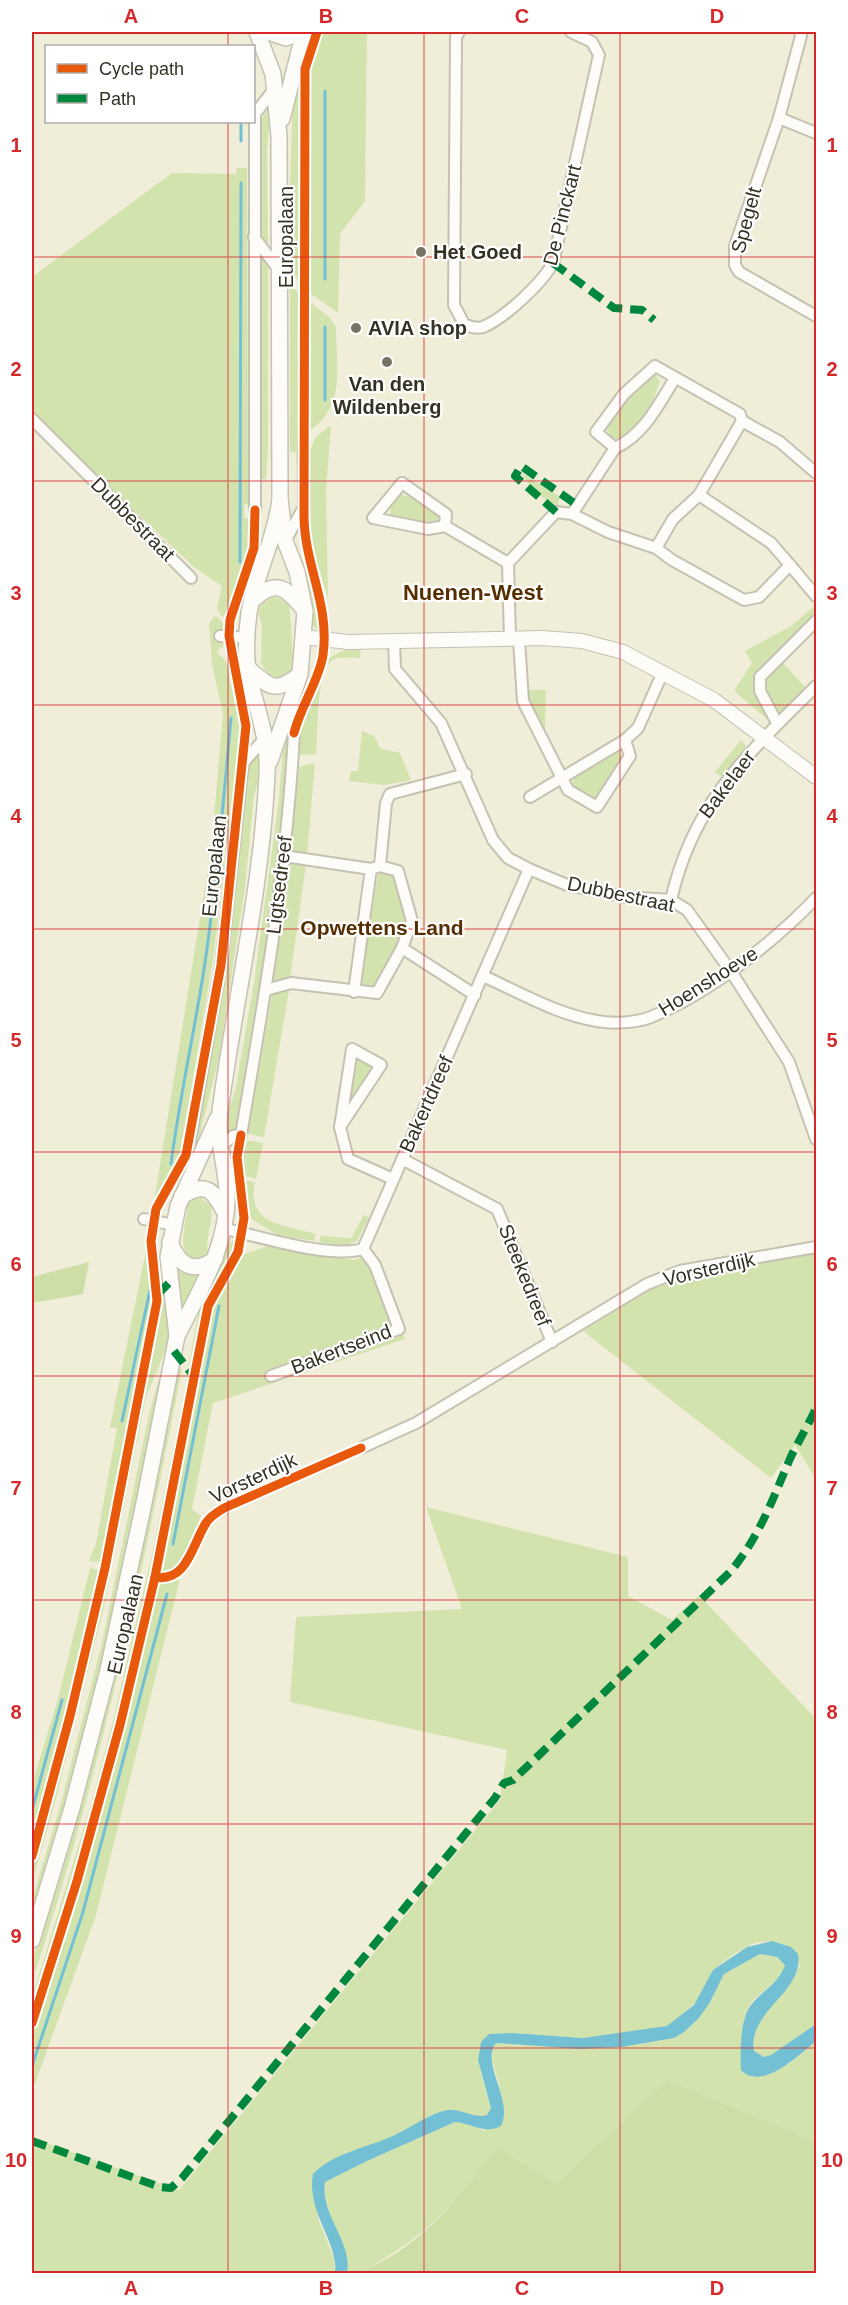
<svg xmlns="http://www.w3.org/2000/svg" width="848" height="2305" viewBox="0 0 848 2305" font-family="Helvetica,sans-serif">
<style>
.green{fill:#d3e3ae}
.forest{fill:#cddea6}
.water{fill:#73c0d5}
.lines{fill:none;stroke-linecap:round;stroke-linejoin:round}
.stream{stroke:#73c0d5;stroke-width:3}
.minor-casing{stroke:#c5c2b2;stroke-width:14}
.tertiary-casing{stroke:#c5c2b2;stroke-width:16}
.secondary-casing{stroke:#c5c2b2;stroke-width:18}
.minor{stroke:#fdfcf9;stroke-width:10}
.tertiary{stroke:#fdfcf9;stroke-width:14}
.secondary{stroke:#fdfcf9;stroke-width:15}
.quiet{stroke:#00873e;stroke-width:8;stroke-dasharray:15 8;stroke-linecap:butt}
.cycleway-casing{stroke:#fff;stroke-width:13}
.cycleway{stroke:#e8590c;stroke-width:9}
.grid{fill:none;stroke:#d62828;stroke-width:1.5;stroke-opacity:0.55}
.poi-dot{fill:#767362;stroke:#fff;stroke-width:2}
.labels{text-anchor:middle;dominant-baseline:central;stroke-width:4.5;stroke-linejoin:round;paint-order:stroke}
.street-label{font-size:20px;fill:#353223;stroke:#fff}
.poi-label{font-size:20px;font-weight:bold;fill:#353223;stroke:#fff;text-anchor:start}
.neighbourhood-label{font-size:21px;font-weight:bold;fill:#562e00;stroke:#fff}
.quarter-label{font-size:22px;font-weight:bold;fill:#562e00;stroke:#fff}
.neatline{fill:none;stroke:#d62828;stroke-width:2}
.grid-label{font-size:20px;text-anchor:middle;font-weight:bold;fill:#d62828}
</style>
<rect width="100%" height="100%" fill="#f0edd8"/>
<!-- green -->
<g class="green">
<polygon points="323,32 367,32 365,201 340,234 338,313 306,290 307,77 309,61 312,62"/>
<polygon points="304,60 302,85 301,284 290,270 290,188 293,88"/>
<polygon points="271,105 267,150 268,248 259,238 260,122"/>
<polygon points="237,168 247,168 248,504 244,505 244,518 248,518 248,550 228,611 222,617 217,609 222,586 194,567 32,414 32,277 172,173 236,174"/>
<polygon points="258,250 268,263 268,446 266,479 258,479"/>
<polygon points="290,286 301,294 301,487 297,487 296,452 290,452"/>
<path d="M307,300l22,17 7,10c0,40 11,80 -28,105z"/>
<polygon points="655,374 660,381 650,410 622,439 611,438 607,430 622,402"/>
<polygon points="331,425 326,490 328,599 311,542 309,455 315,438"/>
<polygon points="520,472 560,497 558,505 553,506 534,490"/>
<path d="M398,494l21,5 20,15 -1,7 -27,1 -20,-7c-2,-10 1,-14 7,-21z"/>
<path d="M302,575l9,1c6,20 12,38 9,58l-10,-13z"/>
<path d="M274,597l9,2 6,7c2,10 5,59 2,65l-11,7 -10,-2 -9,-12 1,-38 -4,-15 5,-8z"/>
<polygon points="816,605 815,621 757,673 754,684 771,722 734,691 752,663 745,651 791,626"/>
<polygon points="215,616 224,623 224,630 218,631 218,640 223,640 223,648 220,647 217,653 226,661 240,729 213,960 182,1142 185,1142 178,1164 153,1208 211,850 223,714 212,664 209,623"/>
<path d="M361,646l-1,12c-8,0 -23,-2 -29,3 -15,12 -13,73 -15,93l-16,1 -1,-31 26,-64 24,-12z"/>
<polygon points="780,660 807,689 777,718 763,690 763,677"/>
<polygon points="525,690 546,690 545,730 543,732 526,699"/>
<path d="M289,711l8,1c-14,37 -10,82 -15,122 -13,98 -26,196 -44,294l-14,8v-13l11,-31 19,-109 25,-184 6,-75z"/>
<polygon points="362,731 374,736 381,749 400,753 411,780 384,785 349,781 351,771 358,771"/>
<polygon points="741,740 748,748 723,778 715,772"/>
<polygon points="617,750 622,756 596,797 592,799 576,790 572,782 574,777"/>
<polygon points="260,752 262,768 254,795 245,887 219,1058 192,1166 184,1165 192,1146 209,1051 246,765"/>
<polygon points="315,763 307,855 291,853 299,767"/>
<polygon points="289,862 306,864 290,979 273,984"/>
<polygon points="381,872 392,875 409,920 376,987 362,987 360,983 378,875"/>
<polygon points="289,990 264,1137 248,1134 272,995"/>
<polygon points="357,1058 372,1067 374,1071 346,1114 354,1061"/>
<polygon points="245,1140 263,1143 256,1179 245,1176 243,1155"/>
<path d="M243,1180l12,2c-9,43 28,42 61,52l-2,7 -37,-6 -28,-18z"/>
<path d="M201,1198l10,8c3,15 -6,30 -3,46l-5,7 -12,-1 -4,-4c-9,-13 1,-35 0,-49l5,-6z"/>
<polygon points="364,1215 369,1217 357,1241 343,1246 319,1242 321,1236 351,1238"/>
<path d="M237,1238l-30,64 -13,64h-5c7,-37 14,-108 48,-128z"/>
<polygon points="147,1246 154,1303 104,1558 100,1562 89,1561 96,1544 117,1428 110,1427"/>
<polygon points="268,1246 354,1260 361,1258 370,1246 405,1339 213,1403 192,1509 201,1516 178,1569 171,1576 163,1577 159,1571 211,1307 233,1263 245,1254"/>
<polygon points="816,1254 816,1479 795,1445 771,1478 583,1331 652,1289 690,1276"/>
<polygon points="175,1261 200,1273 183,1320"/>
<path d="M167,1287l3,52 -24,58 -43,214 -48,191 -23,80v-16c54,-183 91,-370 126,-557l3,-13z"/>
<path d="M176,1368l6,1c-40,207 -83,412 -150,612v-20l26,-84z"/>
<path d="M188,1374l3,6c-43,216 -89,426 -159,635v-17l57,-187 23,-86 40,-170z"/>
<path d="M158,1382l4,1c-36,182 -77,361 -130,539v-22l29,-97 41,-160 47,-229z"/>
<path d="M426,1507l202,50v39l44,24 27,-25 117,124v305l-45,31 -7,2 -10,-6c-6,-35 37,-57 46,-88l-17,-19 -11,-3 -17,2 -18,9 -24,18 -14,29 -19,18 -13,9 -20,4 -64,8 -71,-5 -23,2 -10,13 2,26 10,34 -4,7c-13,4 -26,-7 -40,-5 -18,4 -34,16 -50,25 -27,13 -56,20 -81,35l2,49 16,39 1,15 -303,1v-136l147,52 321,-390 7,-50 -217,-48 6,-85 166,-8z"/>
<polygon points="90,1568 99,1570 100,1576 68,1714 32,1846 32,1785 58,1699"/>
<polygon points="178,1578 180,1579 96,1915 32,2092 32,2032 99,1814 156,1585"/>
<path d="M760,1954l17,3 8,8c-7,22 -29,26 -37,44 -9,21 -3,35 -7,56 46,7 41,5 75,-24v101l-149,-62 -111,104 -58,-37c-35,46 -63,81 -113,111 -13,8 -23,15 -38,15 5,-28 -26,-58 -22,-91l42,-21 88,-39h10l20,9 15,-43 -8,-28 1,-14 3,-3 83,6 43,-2 52,-9 10,-6 14,-13 11,-15 15,-30z"/>
</g>
<!-- forest -->
<g class="forest">
<polygon points="89,1262 83,1294 32,1303 32,1277"/>
<path d="M667,2080l149,62v131h-460c63,-22 103,-76 142,-126l58,37z"/>
</g>
<!-- water -->
<path class="water" d="M772,1941l19,6 7,7c7,38 -51,57 -44,97l10,6 7,-2 45,-31v17c-16,13 -54,51 -75,29 -1,-18 -1,-51 10,-65 11,-15 27,-20 34,-40l-8,-8 -17,-3 -36,20 -15,30 -11,15 -14,13 -10,6 -52,9 -43,2 -83,-6c-16,20 18,57 5,83 -17,9 -29,-3 -46,-4l-88,39 -42,21c-5,33 28,60 22,91h-12c4,-30 -29,-61 -22,-99 21,-22 58,-27 84,-40 16,-8 32,-20 50,-24 14,-2 27,9 40,5l4,-7 -13,-48 3,-18 8,-8 23,-1 71,5 84,-12 27,-21 19,-35 34,-23z"/>
<g class="lines">
<!-- stream -->
<g class="stream">
<polyline points="241,141 241,122"/>
<polyline points="325,279 325,91"/>
<polyline points="325,327 325,400"/>
<polyline points="240,562 241,183"/>
<path d="M171,1164c9,-70 25,-139 35,-208 11,-79 18,-158 25,-238"/>
<polyline points="122,1421 150,1290"/>
<polyline points="173,1544 219,1306"/>
<polyline points="32,1810 62,1700"/>
<polyline points="32,2066 83,1912 167,1594"/>
</g>
<!-- minor casing -->
<g class="minor-casing">
<g id="minor">
<path d="M459,32l-3,5 -2,268 10,19c6,3 12,5 19,3 22,-9 59,-44 70,-64l46,-208 -7,-13 -21,-10"/>
<polyline points="800,32 801,36 779,118 735,246 735,265 739,272 816,316"/>
<polyline points="779,118 816,133"/>
<polyline points="254,237 279,270"/>
<path d="M675,378c-16,26 -31,57 -60,70l-19,-16 28,-38 31,-28 85,48 2,7 38,21 36,31"/>
<polyline points="32,419 191,578"/>
<polyline points="699,495 771,543 790,565"/>
<polyline points="255,510 255,114 275,88"/>
<polyline points="572,514 615,448"/>
<polyline points="445,526 446,514 402,483 373,518 428,529 445,526 508,563"/>
<polyline points="285,541 304,507 304,445"/>
<polyline points="656,548 673,519 699,495 742,421"/>
<polyline points="220,636 249,638"/>
<polyline points="510,640 508,563 556,512 572,514 608,532 656,548 672,560 744,600 759,597 790,565 816,596"/>
<polyline points="519,640 523,701 568,790 597,807 630,756 625,740"/>
<polyline points="394,641 395,669 441,723 493,840 508,858 529,869 567,885 626,897 671,900 687,910 730,970 789,1062 816,1139"/>
<polyline points="777,723 760,691 760,677 816,621"/>
<polyline points="530,797 625,740 638,728 663,672"/>
<polyline points="380,866 386,803 390,794 466,774"/>
<path d="M671,900c22,-98 77,-146 145,-214"/>
<polyline points="402,948 475,995"/>
<path d="M483,976c36,16 75,39 114,45 16,3 39,2 54,-4 58,-24 122,-74 165,-119"/>
<polyline points="266,990 291,983 377,993 402,948 412,921 398,871 380,866 371,869 284,856"/>
<polyline points="354,992 371,869"/>
<polygon points="352,1049 381,1065 340,1127"/>
<polyline points="340,1127 348,1159 393,1179"/>
<polyline points="190,1140 221,965 243,763 265,738"/>
<path d="M220,1147l13,-11 8,-1c23,-134 46,-267 53,-402"/>
<polyline points="402,1159 497,1209 552,1342"/>
<polyline points="144,1219 174,1225"/>
<path d="M222,1228c36,8 107,31 141,21l166,-380"/>
<polyline points="271,1376 399,1329 375,1265 363,1249"/>
<polyline points="361,1448 416,1423 647,1284 680,1271 816,1247"/>
</g>
</g>
<!-- tertiary casing -->
<g class="tertiary-casing">
<polyline id="tertiary" points="304,637 348,642 542,638 582,641 623,652 714,700 816,777"/>
</g>
<!-- secondary casing -->
<g class="secondary-casing">
<g id="secondary">
<polyline points="257,32 273,74 279,136 280,499 285,541 297,572 305,611 300,674 270,761"/>
<polyline points="268,32 286,38 300,32"/>
<polyline points="282,119 304,32"/>
<path d="M254,599c23,-21 34,-10 51,12"/>
<path d="M249,669c20,18 27,25 50,6"/>
<path d="M182,1196c25,-16 32,-4 43,17"/>
<path d="M170,1242c9,23 23,33 45,17"/>
<path d="M177,1336c22,-44 52,-92 50,-144 -1,-27 -11,-53 -7,-81 15,-112 42,-223 47,-337 2,-34 -9,-61 -17,-93 -5,-20 -4,-48 -1,-68 7,-39 26,-74 31,-114"/>
<polyline points="32,1940 72,1808 107,1674 143,1508 177,1336 168,1257 178,1206 217,1119"/>
</g>
</g>
<!-- minor -->
<use href="#minor" class="minor"/>
<!-- tertiary -->
<use href="#tertiary" class="tertiary"/>
<!-- secondary -->
<use href="#secondary" class="secondary"/>
<!-- quiet -->
<g class="quiet">
<polyline points="553,263 614,308 642,310 654,320"/>
<polyline points="556,512 515,476 521,466 577,505"/>
<polyline points="158,1294 171,1281"/>
<polyline points="174,1351 195,1378"/>
<path d="M32,2141l128,46 11,1 11,-10 313,-380 9,-15 9,-3 218,-209c28,-34 41,-70 58,-110 8,-18 19,-35 27,-53"/>
</g>
<!-- cycleway casing -->
<g class="cycleway-casing">
<g id="cycleway">
<path d="M294,733c6,-25 26,-55 29,-78 7,-50 -18,-89 -19,-137l1,-449 12,-37"/>
<path d="M155,1577c32,6 37,-32 51,-54 4,-7 12,-11 18,-15l137,-60"/>
<polyline points="32,1856 70,1716 105,1568 157,1301 151,1241 156,1209 186,1155 221,965 246,726 229,636 230,620 254,548 255,510"/>
<polyline points="32,2023 77,1881 120,1725 155,1577 208,1306 238,1252 244,1218 237,1157 241,1135"/>
</g>
</g>
<!-- cycleway -->
<use href="#cycleway" class="cycleway"/>
</g>
<!-- grid -->
<path class="grid" d="M228,32v14M424,32v2242M620,32v2242M228,122v2152M32,257h784M32,481h784M32,705h784M32,929h784M32,1152h784M32,1376h784M32,1600h784M32,1824h784M32,2048h784"/>
<!-- markers -->
<g class="poi-dot">
<circle cx="421" cy="252" r="6"/>
<circle cx="356" cy="328" r="6"/>
<circle cx="387" cy="362" r="6"/>
</g>
<g class="labels">
<!-- street labels -->
<g class="street-label">
<text transform="translate(562 215) rotate(-76)">De Pinckart</text>
<text transform="translate(746 220) rotate(-75)">Spegelt</text>
<text transform="translate(286 237) rotate(-90)">Europalaan</text>
<text transform="translate(133 519) rotate(45)">Dubbestraat</text>
<text transform="translate(727 784) rotate(-53)">Bakelaer</text>
<text transform="translate(214 866) rotate(-84)">Europalaan</text>
<text transform="translate(279 885) rotate(-83)">Ligtsedreef</text>
<text transform="translate(621 894) rotate(12)">Dubbestraat</text>
<text transform="translate(708 981) rotate(-32)">Hoenshoeve</text>
<text transform="translate(426 1104) rotate(-66)">Bakertdreef</text>
<text transform="translate(709 1269) rotate(-13)">Vorsterdijk</text>
<text transform="translate(525 1275) rotate(68)">Steekedreef</text>
<text transform="translate(341 1349) rotate(-21)">Bakertseind</text>
<text transform="translate(253 1478) rotate(-25)">Vorsterdijk</text>
<text transform="translate(125 1624) rotate(-77)">Europalaan</text>
</g>
<!-- poi labels -->
<g class="poi-label">
<text x="433" y="252">Het Goed</text>
<text x="368" y="328">AVIA shop</text>
<text x="387" y="384" text-anchor="middle">Van den<tspan x="387" dy="23">Wildenberg</tspan></text>
</g>
<!-- neighbourhood labels -->
<g class="neighbourhood-label">
<text x="382" y="927">Opwettens Land</text>
</g>
<!-- quarter labels -->
<g class="quarter-label">
<text x="473" y="592">Nuenen-West</text>
</g>
</g>
<!-- border -->
<rect width="848" height="2305" fill="none" stroke="#ffffff" stroke-width="66"/>
<!-- legend -->
<rect x="45" y="45" width="210" height="78" fill="#ffffff" stroke="#aeada7" stroke-width="1.5"/>
<rect x="57" y="64" width="30" height="9" fill="#e8590c" stroke="#aeada7" stroke-width="1.5"/>
<text x="99" y="75" font-size="18" fill="#353223">Cycle path</text>
<rect x="57" y="94" width="30" height="9" fill="#00873e" stroke="#aeada7" stroke-width="1.5"/>
<text x="99" y="105" font-size="18" fill="#353223">Path</text>
<rect x="33" y="33" width="782" height="2239" class="neatline"/>
<g class="grid-label">
<text x="131" y="23">A</text>
<text x="326" y="23">B</text>
<text x="522" y="23">C</text>
<text x="717" y="23">D</text>
<text x="16" y="152">1</text>
<text x="832" y="152">1</text>
<text x="16" y="376">2</text>
<text x="832" y="376">2</text>
<text x="16" y="600">3</text>
<text x="832" y="600">3</text>
<text x="16" y="823">4</text>
<text x="832" y="823">4</text>
<text x="16" y="1047">5</text>
<text x="832" y="1047">5</text>
<text x="16" y="1271">6</text>
<text x="832" y="1271">6</text>
<text x="16" y="1495">7</text>
<text x="832" y="1495">7</text>
<text x="16" y="1719">8</text>
<text x="832" y="1719">8</text>
<text x="16" y="1943">9</text>
<text x="832" y="1943">9</text>
<text x="16" y="2167">10</text>
<text x="832" y="2167">10</text>
<text x="131" y="2295">A</text>
<text x="326" y="2295">B</text>
<text x="522" y="2295">C</text>
<text x="717" y="2295">D</text>
</g>
</svg>
